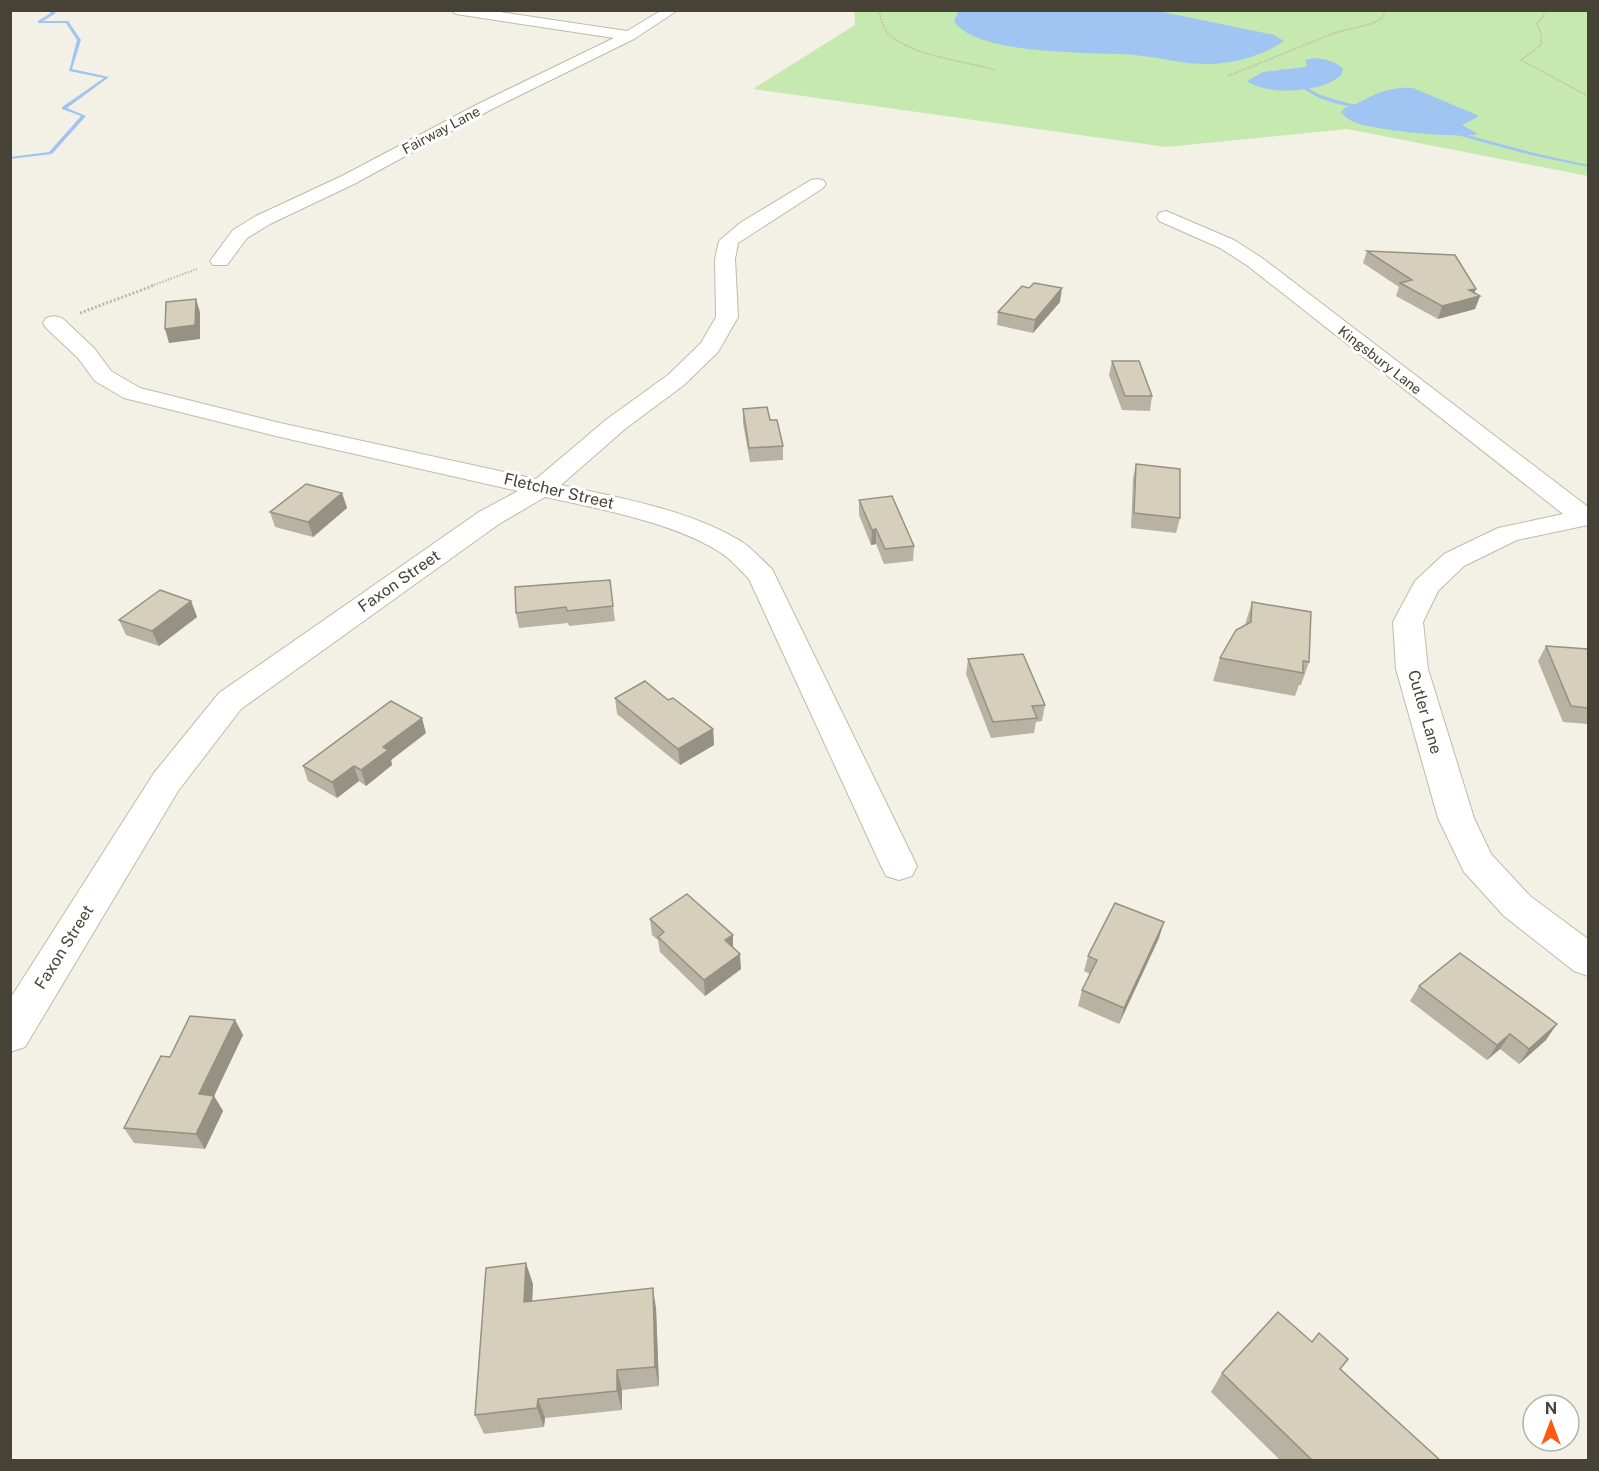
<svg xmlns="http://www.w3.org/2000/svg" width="1599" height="1471" viewBox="0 0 1599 1471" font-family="'Public Sans',sans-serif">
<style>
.green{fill:#c5e9ae}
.water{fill:#a1c5f2}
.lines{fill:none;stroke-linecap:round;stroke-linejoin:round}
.stream{fill:#a1c5f2;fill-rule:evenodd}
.minor-casing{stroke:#bfbba8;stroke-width:2}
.path-far2{stroke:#c1b999;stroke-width:1.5;stroke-dasharray:1.5 1.5;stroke-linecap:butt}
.path-far1{stroke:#c1b999;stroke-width:2;stroke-dasharray:1.5 1.5;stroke-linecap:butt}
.path{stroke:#c1b999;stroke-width:3;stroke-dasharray:2 2;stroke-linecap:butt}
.minor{fill:#fff;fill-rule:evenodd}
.wall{fill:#b7b2a1}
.shaded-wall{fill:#959183}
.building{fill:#d5cfbb;stroke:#959183;stroke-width:1.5}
.labels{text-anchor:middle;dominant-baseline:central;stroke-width:6;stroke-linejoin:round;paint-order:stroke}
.far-street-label{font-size:14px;fill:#464235;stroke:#fff}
.street-label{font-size:16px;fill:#464235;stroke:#fff}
</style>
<rect width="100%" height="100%" fill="#f3f1e6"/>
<!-- green -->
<polygon class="green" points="854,11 1588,11 1588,176 1347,129 1166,147 753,89 855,25"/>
<!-- water -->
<g class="water">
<path d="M959,10l199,1 116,24 10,6c-20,14 -48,22 -73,23 -26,1 -51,-7 -77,-9 -40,-3 -158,1 -180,-34z"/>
<path d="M1314,58c11,1 22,3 29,11l-2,6c-17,18 -75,21 -94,6l16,-9 42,-5 2,-2 -2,-5z"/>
<path d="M1413,88l64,27 1,2 -16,8 16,9c-20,5 -102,-4 -122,-11 -7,-3 -11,-6 -15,-11 5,-7 10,-5 17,-9 18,-10 34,-17 55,-15z"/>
</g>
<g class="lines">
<!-- stream -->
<g class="stream">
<polygon points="46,10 51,10 56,13 43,21 68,21 81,40 72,69 109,77 67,108 86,116 52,154 10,159 10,157 49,152 81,116 62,109 62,107 104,78 69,71 77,40 66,23 38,23 38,21 51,13"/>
<path d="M1280,69c11,2 18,12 27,18 17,13 38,13 57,21l-2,1c-19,-4 -39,-7 -55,-18 -10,-6 -17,-15 -27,-20z"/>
<polygon points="1448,130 1534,153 1588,165 1588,167 1531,155 1446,132"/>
</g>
<!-- minor casing -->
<g class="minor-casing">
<g id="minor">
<polygon points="450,10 486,10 627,31 662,10 678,10 634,39 492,109 354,184 270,224 247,238 227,265 213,265 210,261 233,230 256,216 342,176 480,103 614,38 456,14"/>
<path d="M817,179l6,1 3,4 -3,4 -85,55 -3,16 3,58 -20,35 -34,33 -59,44 -64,56c56,12 127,25 176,54 13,7 24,20 35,30l145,297 -5,10 -13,4 -13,-4 -5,-10 -132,-287c-9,-9 -19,-21 -31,-28 -44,-28 -121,-43 -173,-54l-46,27 -258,185 -63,82 -153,256 -15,5v-53l144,-226 65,-80 260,-181 39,-21 -238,-54 -156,-39 -29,-17 -17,-23 -32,-30 -3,-5 3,-5 8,-2 8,2 32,30 17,23 29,17 140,35 256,56 71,-60 61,-44 33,-32 15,-26 -1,-58 4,-18 21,-18 71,-43z"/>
<polygon points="1166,211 1234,240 1262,258 1588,507 1588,525 1517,540 1464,566 1438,591 1423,622 1428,669 1474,818 1491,854 1530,896 1588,939 1588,976 1574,971 1504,916 1464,872 1438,818 1396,669 1393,622 1415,581 1444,554 1498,528 1563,514 1248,266 1220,248 1159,221 1157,217 1159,213"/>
</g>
</g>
<!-- path-far2 -->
<g class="path-far2">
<path d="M879,10c2,9 4,19 12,26 23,20 74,25 104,34"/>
<polyline points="1544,10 1544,15 1537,24 1541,33 1541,45 1521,60 1588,96"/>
<polyline points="1228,76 1334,33 1374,23 1383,17 1385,10"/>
</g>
<!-- path-far1 -->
<polyline class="path-far1" points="151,286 197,269"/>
<!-- path -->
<polyline class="path" points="80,313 155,285"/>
<!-- minor -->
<use href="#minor" class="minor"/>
</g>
<!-- wall -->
<g class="wall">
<polygon points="1367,251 1480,296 1475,309 1438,319 1396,296 1399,287 1363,263"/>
<polygon points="1029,288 1060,302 1033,333 997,325 998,312"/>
<polygon points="1112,361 1152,396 1150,411 1122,410 1109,375"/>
<polygon points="743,409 770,420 783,446 783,460 750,462 743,423"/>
<polygon points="1136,464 1180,518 1176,533 1131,528 1133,478"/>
<polygon points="342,493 347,508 313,537 275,527 270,512"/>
<polygon points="859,500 914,546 913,561 884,564 876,544 871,545 859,515"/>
<polygon points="515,587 613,606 615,621 569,626 568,623 519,628 516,613"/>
<polygon points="191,601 197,617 159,646 126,635 119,620"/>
<polygon points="1252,602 1309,662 1301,685 1299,685 1295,696 1213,681 1220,658 1245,625"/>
<polygon points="1546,646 1588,649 1588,724 1563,722 1538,661"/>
<polygon points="968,659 1045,705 1042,721 1036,722 1034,733 991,738 966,674"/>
<polygon points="615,698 668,700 713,729 714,745 680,765 617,714"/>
<polygon points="426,733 391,760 392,765 366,786 359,781 337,798 308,781 303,766"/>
<polygon points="650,919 733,935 733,948 741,969 705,996 660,952 658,940 652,935"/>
<polygon points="1159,938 1119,1024 1078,1006 1082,990 1090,974 1084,971 1088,956"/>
<polygon points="1419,986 1546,1040 1519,1064 1500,1049 1487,1060 1410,1001"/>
<polygon points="235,1020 243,1035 214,1096 223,1111 205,1149 134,1143 124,1128 170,1057"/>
<polygon points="533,1284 532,1301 656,1308 659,1386 622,1390 622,1410 545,1418 544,1427 484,1434 475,1415"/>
<polygon points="1341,1369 1441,1461 1281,1461 1211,1392 1222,1373"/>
</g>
<!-- shaded-wall -->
<g class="shaded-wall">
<polygon points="1062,288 1060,302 1033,333 1035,320"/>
<polygon points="1476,289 1472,298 1480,296 1475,309 1438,319 1442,306 1469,290"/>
<polygon points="196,299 200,312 200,339 169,343 165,329"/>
<polygon points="342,493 347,508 313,537 308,522"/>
<polygon points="876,529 876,544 871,545 872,530"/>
<polygon points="191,601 197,617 159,646 152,631"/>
<polygon points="422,718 426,733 391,760 392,765 366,786 361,770 383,747"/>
<polygon points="713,729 714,745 680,765 678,749"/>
<polygon points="354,766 359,781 337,798 332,782"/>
<polygon points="1164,922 1159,938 1119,1024 1124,1008"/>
<polygon points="733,935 733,950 725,940"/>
<polygon points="740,954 741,969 705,996 704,980"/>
<polygon points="235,1020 243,1035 214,1096 223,1111 205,1149 196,1134 199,1094"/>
<polygon points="1557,1024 1546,1040 1519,1064 1529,1049"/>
<polygon points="1510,1034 1500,1049 1487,1060 1497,1045"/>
<polygon points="526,1263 533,1284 531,1322 524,1302"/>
<polygon points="653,1288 656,1308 659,1386 655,1367"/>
<polygon points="617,1370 622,1390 622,1410 617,1391"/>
<polygon points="538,1399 545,1418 544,1427 537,1408"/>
</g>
<!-- building -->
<g class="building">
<polygon points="1367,251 1455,255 1476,289 1469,290 1480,296 1442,306 1400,283 1412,280"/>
<polygon points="1034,283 1062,288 1035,320 998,312 1022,286 1029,288"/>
<polygon points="196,299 195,325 165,329 166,302"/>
<polygon points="1112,361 1139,361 1152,396 1125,396"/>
<polygon points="767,407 770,420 777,420 783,446 749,448 743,409"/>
<polygon points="1136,464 1180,469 1180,518 1134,513"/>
<polygon points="306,484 342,493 308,522 270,512"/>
<polygon points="892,496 914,546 885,549 876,529 872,530 859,500"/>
<polygon points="610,580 613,606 567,611 566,607 516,613 515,587"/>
<polygon points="160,590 191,601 152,631 119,620"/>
<polygon points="1252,602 1311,612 1309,662 1303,661 1303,673 1220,658 1236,630 1251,622"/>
<polygon points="1546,646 1588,649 1588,708 1571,706"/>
<polygon points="1023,654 1045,705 1032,706 1037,718 993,722 968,659"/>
<polygon points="645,681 668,700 673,698 713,729 678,749 615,698"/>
<polygon points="391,701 422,718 383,747 388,750 361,770 354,766 332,782 303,766"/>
<polygon points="687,894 733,935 725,940 740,954 704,980 658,937 664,932 650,919"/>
<polygon points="1115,903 1164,922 1124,1008 1082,990 1097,960 1088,956"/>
<polygon points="1460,953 1557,1024 1529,1049 1510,1034 1497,1045 1419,986"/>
<polygon points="190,1016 235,1020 199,1094 214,1096 196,1134 124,1128 161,1056 170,1057"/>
<polygon points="526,1263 524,1302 653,1288 655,1367 617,1370 617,1391 538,1399 537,1408 475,1415 486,1268"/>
<polygon points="1278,1312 1312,1342 1319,1333 1348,1359 1340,1369 1441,1461 1313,1461 1222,1373"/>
</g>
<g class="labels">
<!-- far-street labels -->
<g class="far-street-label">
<text transform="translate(441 130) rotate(-28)">Fairway Lane</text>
<text transform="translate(1380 360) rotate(38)">Kingsbury Lane</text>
</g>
<!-- street labels -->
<g class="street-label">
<text transform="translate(559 491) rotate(13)">Fletcher Street</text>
<text transform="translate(399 581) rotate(-35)">Faxon Street</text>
<text transform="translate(1425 712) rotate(74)">Cutler Lane</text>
<text transform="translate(64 947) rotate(-58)">Faxon Street</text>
</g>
</g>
<!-- border -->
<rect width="1599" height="1471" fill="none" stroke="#464235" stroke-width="24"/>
<!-- north arrow -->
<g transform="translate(1551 1423)"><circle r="28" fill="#ffffff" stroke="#b5b3ae" stroke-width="1.5"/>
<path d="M0-4.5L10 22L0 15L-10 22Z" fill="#ff5912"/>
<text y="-9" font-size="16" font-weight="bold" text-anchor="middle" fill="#464235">N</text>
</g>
</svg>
